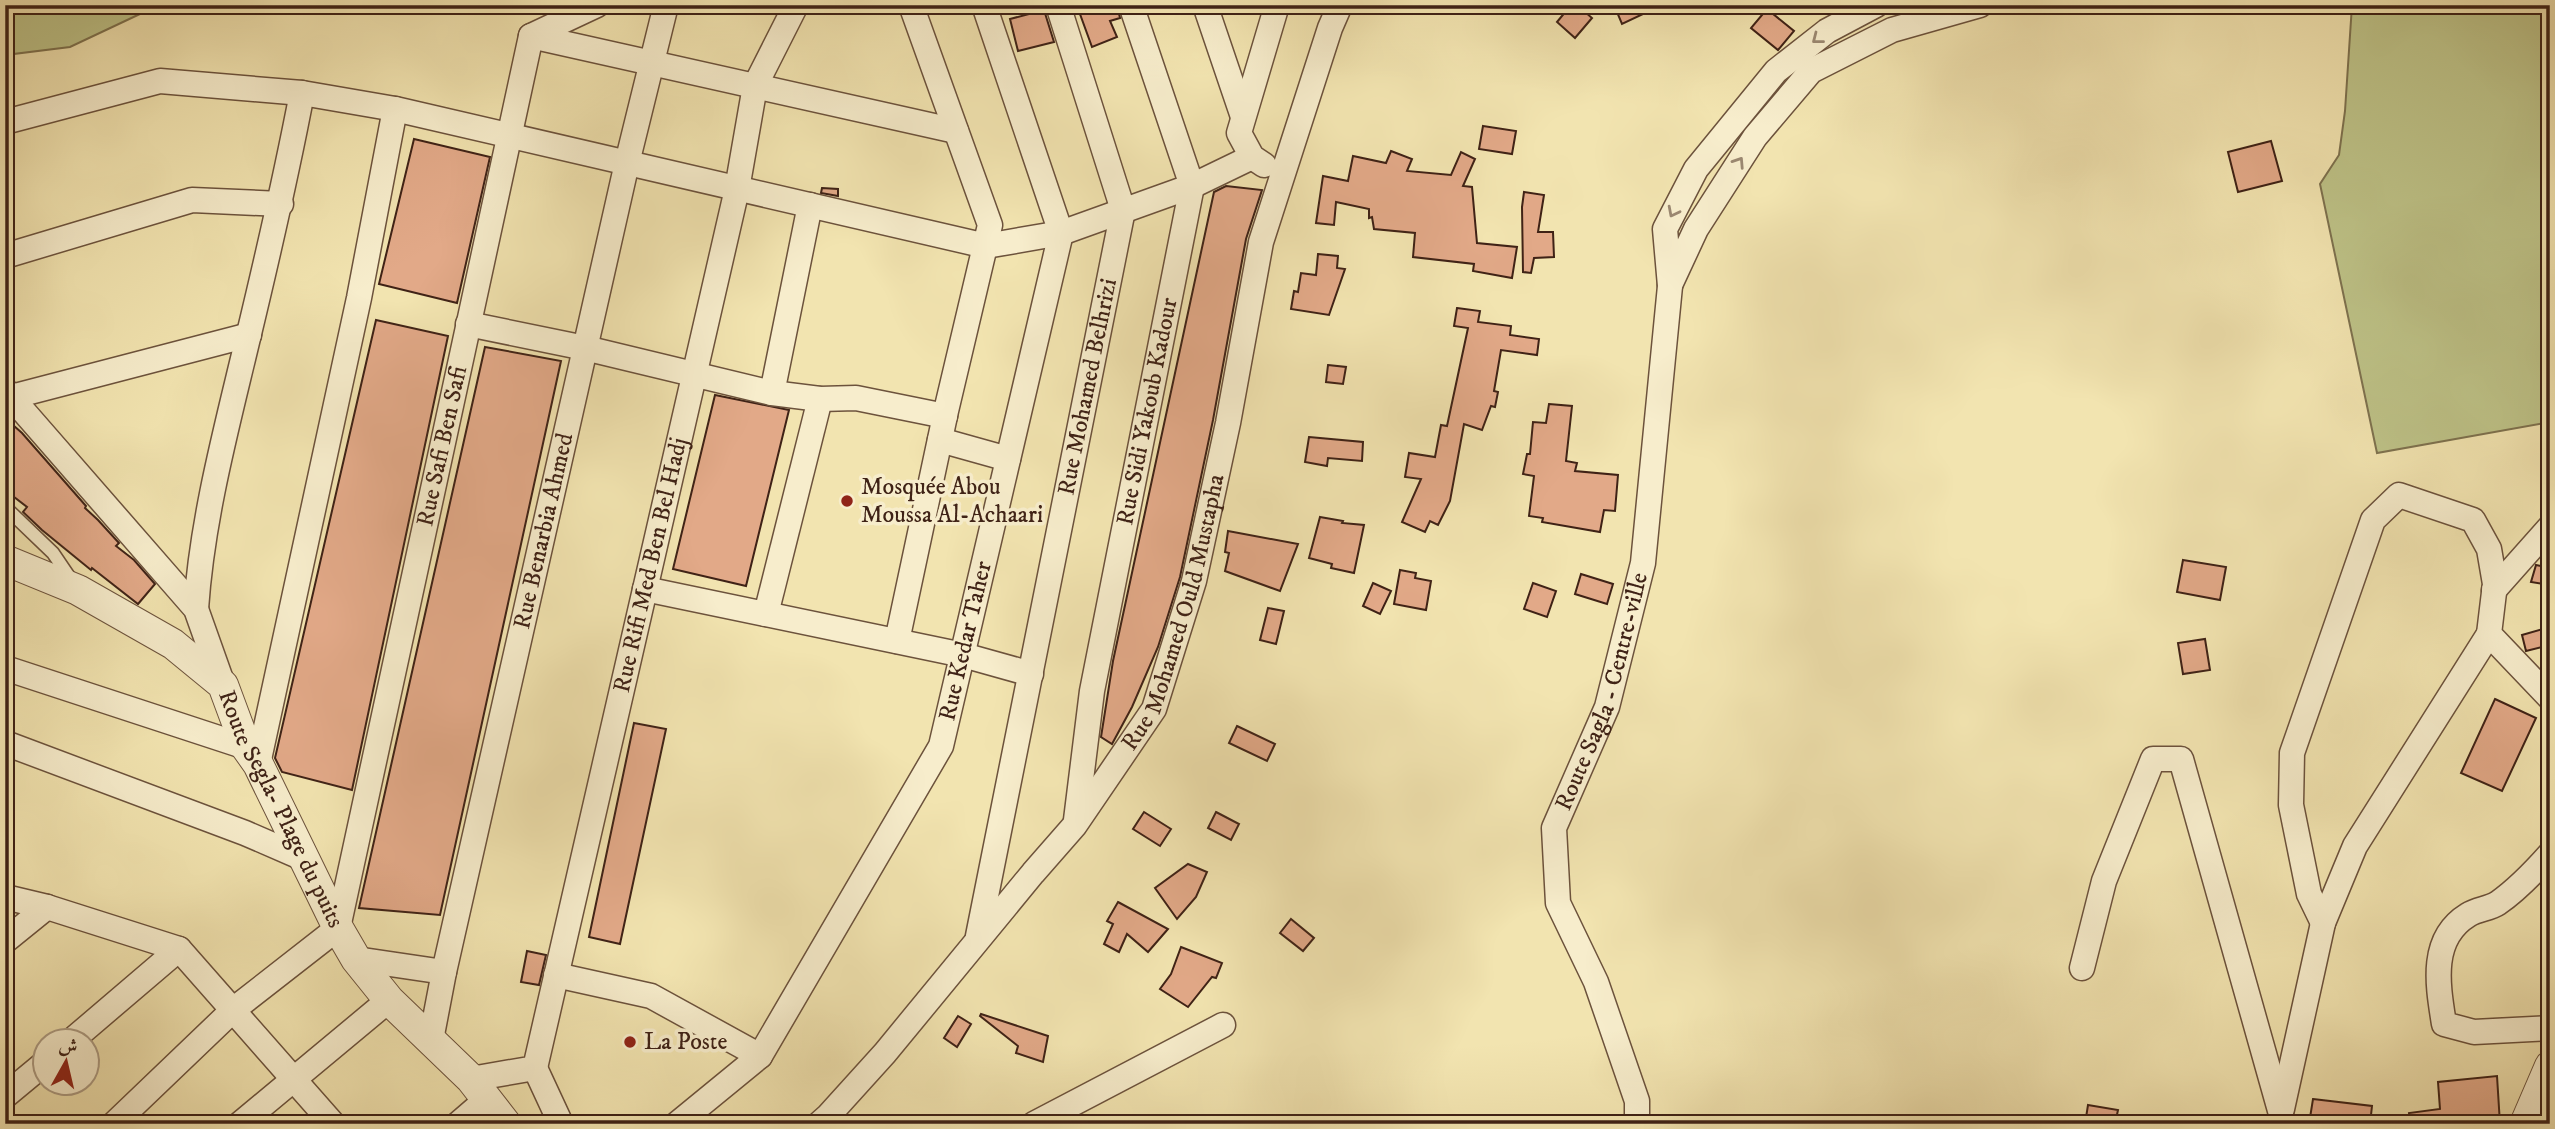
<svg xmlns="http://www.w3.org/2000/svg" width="2555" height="1129" viewBox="0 0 2555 1129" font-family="'IM FELL DW Pica',Amiri,serif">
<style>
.green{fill:#bec388;stroke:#7e724f;stroke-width:2}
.building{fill:#e2a988;stroke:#3f2216;stroke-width:2}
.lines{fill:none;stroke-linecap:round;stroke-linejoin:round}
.service-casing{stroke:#6c523c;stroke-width:15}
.minor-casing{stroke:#6c523c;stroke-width:27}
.tertiary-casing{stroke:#6c523c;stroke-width:32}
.service{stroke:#f7edcc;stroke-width:12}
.minor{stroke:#f7edcc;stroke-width:24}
.tertiary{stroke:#f7edcc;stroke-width:30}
.oneway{stroke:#9b8871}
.poi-dot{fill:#8f2418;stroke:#f7edcc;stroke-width:2.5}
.labels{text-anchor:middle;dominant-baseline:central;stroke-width:7;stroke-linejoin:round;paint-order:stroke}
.street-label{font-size:24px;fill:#3f2216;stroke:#f7edcc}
.poi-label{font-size:24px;fill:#3f2216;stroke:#f7edcc;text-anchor:start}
</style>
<rect width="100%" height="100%" fill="#f2e4b0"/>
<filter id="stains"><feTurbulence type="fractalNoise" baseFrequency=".00286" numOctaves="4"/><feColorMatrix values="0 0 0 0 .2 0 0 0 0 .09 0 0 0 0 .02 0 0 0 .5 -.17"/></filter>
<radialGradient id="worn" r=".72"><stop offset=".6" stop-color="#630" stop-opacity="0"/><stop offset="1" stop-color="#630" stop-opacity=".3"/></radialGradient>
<!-- green -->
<g class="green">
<polygon points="5,5 159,5 70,47 5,55"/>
<polygon points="2352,5 2550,5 2550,422 2377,453 2320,184 2339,155 2345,111"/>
</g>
<!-- building -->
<g class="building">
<polygon points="1088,5 1117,5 1120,18 1110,21 1117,37 1092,47 1080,14 1090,10"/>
<polygon points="1571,5 1577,5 1592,18 1575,38 1557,22"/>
<polygon points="1614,5 1662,5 1622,24"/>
<polygon points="1767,9 1794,31 1778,50 1751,28"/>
<polygon points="1044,10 1054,42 1018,51 1010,19"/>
<polygon points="1483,126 1516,131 1512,154 1479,149"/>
<polygon points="414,139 490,157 457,303 379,284"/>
<polygon points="2271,141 2282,181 2238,192 2228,152"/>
<polygon points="1391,151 1412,159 1407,171 1451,175 1461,152 1475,159 1463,186 1472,187 1477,243 1517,247 1512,278 1473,271 1474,264 1413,257 1415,233 1374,229 1372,217 1369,218 1369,209 1336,202 1334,225 1316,223 1323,176 1348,181 1353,156 1386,163"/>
<polygon points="1226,186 1262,190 1246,239 1213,420 1180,577 1158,647 1132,707 1112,744 1101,737 1113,661 1214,192"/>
<polygon points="822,188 838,189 838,196 821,193"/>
<polygon points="1524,192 1544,195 1538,232 1553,232 1554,257 1534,258 1531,273 1523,272 1522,207"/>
<polygon points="1318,254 1338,256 1337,268 1345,269 1329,315 1291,309 1294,291 1298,292 1301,273 1316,275"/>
<polygon points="1457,308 1480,311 1478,322 1511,326 1510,335 1539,339 1537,355 1501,350 1494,391 1498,392 1495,407 1491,406 1482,430 1464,424 1450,501 1438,525 1430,521 1425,532 1402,522 1421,479 1405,477 1409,453 1435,457 1441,425 1447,426 1468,328 1454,326"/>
<polygon points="376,320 448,336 352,790 282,772 275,758"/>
<polygon points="485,347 561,361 440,915 359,908"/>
<polygon points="1328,365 1346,367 1343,384 1326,382"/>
<polygon points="715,395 789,410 746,586 673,569"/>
<polygon points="1549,404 1572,406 1566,461 1577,463 1575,471 1618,475 1615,511 1604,510 1600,532 1542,522 1543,518 1529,516 1534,476 1523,474 1527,454 1530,454 1533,422 1546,423"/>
<polygon points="5,418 22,433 86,506 85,508 98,520 119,543 116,546 134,560 155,584 138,604 92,568 91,570 42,530 23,512 27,507 5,490"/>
<polygon points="1309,437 1363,442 1362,461 1328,458 1327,466 1305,462"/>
<polygon points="1320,517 1343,521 1342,523 1364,525 1354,573 1331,568 1332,564 1309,558"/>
<polygon points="1228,531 1298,544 1280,591 1225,571 1229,553 1225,552"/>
<polygon points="2183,560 2226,567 2220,600 2177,592"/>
<polygon points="2536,565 2550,568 2550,585 2531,582"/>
<polygon points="1400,570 1416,573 1415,578 1431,581 1426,610 1394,604"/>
<polygon points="1581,574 1613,584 1607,604 1575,594"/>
<polygon points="1373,583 1391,591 1380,614 1363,606"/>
<polygon points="1533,583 1556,591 1547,617 1524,609"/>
<polygon points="1268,608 1284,611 1276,644 1260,640"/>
<polygon points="2550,627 2550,645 2526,651 2522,635"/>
<polygon points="2205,639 2210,670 2183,674 2178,643"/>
<polygon points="2495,699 2536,718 2502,791 2461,773"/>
<polygon points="634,723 666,729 620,944 589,937"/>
<polygon points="1237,726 1275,744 1267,761 1229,743"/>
<polygon points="1144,812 1171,829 1160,846 1133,829"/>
<polygon points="1216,812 1239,824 1231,840 1208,828"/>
<polygon points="1188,864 1207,872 1196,897 1177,919 1155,888"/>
<polygon points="1118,902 1168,929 1148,952 1127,934 1119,952 1104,944 1113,924 1107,921"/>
<polygon points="1291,919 1314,938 1303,951 1280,933"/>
<polygon points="1181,947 1222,963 1216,978 1212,977 1188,1007 1160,989 1171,974"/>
<polygon points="527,951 546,955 539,985 521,982"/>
<polygon points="981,1014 1048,1036 1043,1062 1016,1053 1018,1046 980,1016"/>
<polygon points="958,1016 971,1024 957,1047 944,1038"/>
<polygon points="2497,1076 2500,1124 2410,1124 2409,1113 2440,1109 2438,1082"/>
<polygon points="2313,1099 2372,1106 2370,1124 2309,1124"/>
<polygon points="2088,1105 2118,1110 2115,1124 2085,1124"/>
</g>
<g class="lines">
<!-- service casing -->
<g class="service-casing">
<polyline id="service" points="5,507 53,553 74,584"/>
</g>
<!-- minor casing -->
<g class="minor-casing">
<g id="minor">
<polyline points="1205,5 1243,117"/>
<polyline points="531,36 956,131"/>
<polyline points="5,122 160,81 302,93 395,109 986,246 1061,233 1192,186 1252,157"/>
<polyline points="1264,165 1252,157 1239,133 1277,5"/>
<polyline points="5,256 192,200 281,204"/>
<polyline points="1670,285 1696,229 1755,137 1811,71 1892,30 1980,5"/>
<polyline points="468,324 585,348 772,393 820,399 856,398 945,416"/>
<polyline points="5,390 196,609 223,685"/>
<polyline points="772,393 810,205"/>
<polyline points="11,397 249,335"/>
<polyline points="940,440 1008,459"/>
<polyline points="645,589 963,655 1031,674"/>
<polyline points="2494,590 2550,527"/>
<path d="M196,609c6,-90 30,-179 51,-267 20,-83 39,-165 55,-249"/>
<polyline points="766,614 820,399"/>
<polyline points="897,641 946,411 990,225 911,5"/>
<polyline points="5,668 246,747"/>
<polyline points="5,743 245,833 305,859"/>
<polyline points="258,764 359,298 395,109"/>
<path id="s1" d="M1076,820l16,-129 100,-505 -61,-181"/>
<path d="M2550,854c-16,18 -32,35 -52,49 -9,6 -21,6 -30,12 -39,24 -30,71 -24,109l30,8 76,-4"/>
<polyline points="5,897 47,907 179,949 333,1124"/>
<polyline points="2323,923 2309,894 2291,805 2292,753 2373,520 2399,495 2473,520 2489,549 2495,584 2489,634 2550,698"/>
<path id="s2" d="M978,936l145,-726 -65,-205"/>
<polyline points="5,941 47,907"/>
<path id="s3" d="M356,959l88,13 183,-809 39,-158"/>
<polyline points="2082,968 2104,881 2153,759 2181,759 2281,1114"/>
<polyline points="556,975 651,996 760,1056"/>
<polyline points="431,1040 444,972"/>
<polyline points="70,1042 179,949"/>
<polyline points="535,1068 561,1124"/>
<path id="s4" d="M471,1079l64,-11 202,-879 18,-103 41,-81"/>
<polyline points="5,1096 46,1062"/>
<polyline points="2282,1109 2323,923 2355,846 2489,634"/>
<path id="s5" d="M114,1124l119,-114 105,-82 193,-892 66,-31"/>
<polyline points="240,1124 389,1000"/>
<polyline points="458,1124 487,1099"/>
<path id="s6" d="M677,1124l83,-68 181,-310 120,-513 -77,-228"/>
<path id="s7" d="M819,1124l9,-8 57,-63 148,-180 42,-48 79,-116 40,-128 34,-158 33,-181 69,-214 10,-23"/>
<polyline points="1034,1124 1223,1025"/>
<path id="s8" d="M1637,1124v-23l-41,-119 -38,-79 -4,-75 53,-121 36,-144 27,-277 -5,-57 31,-60 80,-98 51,-40 49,-26"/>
</g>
</g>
<!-- tertiary casing -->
<g class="tertiary-casing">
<g id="tertiary">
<path id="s9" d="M5,560l73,30 95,54 50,41 23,62 12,17 80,164 18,31 33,41 82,79 35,45"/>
<polyline points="2525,1124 2550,1066"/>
</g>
</g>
<!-- service -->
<use href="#service" class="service"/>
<!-- minor -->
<use href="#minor" class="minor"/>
<!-- tertiary -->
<use href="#tertiary" class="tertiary"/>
</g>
<!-- one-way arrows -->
<defs><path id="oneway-chevron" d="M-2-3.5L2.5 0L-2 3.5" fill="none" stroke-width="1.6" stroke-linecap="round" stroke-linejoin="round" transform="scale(1.75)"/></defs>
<g class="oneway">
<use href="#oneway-chevron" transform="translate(1817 39) rotate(142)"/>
<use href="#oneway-chevron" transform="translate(1739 162) rotate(-57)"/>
<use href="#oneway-chevron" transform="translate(1673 212) rotate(117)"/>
</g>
<!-- markers -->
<g class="poi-dot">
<circle cx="847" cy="501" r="7"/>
<circle cx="630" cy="1042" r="7"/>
</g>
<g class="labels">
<!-- street labels -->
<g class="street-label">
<text stroke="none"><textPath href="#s2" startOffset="560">Rue Mohamed Belhrizi</textPath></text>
<text stroke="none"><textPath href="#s1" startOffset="415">Rue Sidi Yakoub Kadour</textPath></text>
<text stroke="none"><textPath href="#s5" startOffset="791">Rue Safi Ben Safi</textPath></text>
<text stroke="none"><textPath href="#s3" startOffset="541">Rue Benarbia Ahmed</textPath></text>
<text stroke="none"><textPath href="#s4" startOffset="581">Rue Rifi Med Ben Bel Hadj</textPath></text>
<text stroke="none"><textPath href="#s7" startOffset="632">Rue Mohamed Ould Mustapha</textPath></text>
<text stroke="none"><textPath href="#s6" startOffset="574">Rue Kedar Taher</textPath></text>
<text stroke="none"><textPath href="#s8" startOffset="457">Route Sagla - Centre-ville</textPath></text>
<text stroke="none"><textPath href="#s9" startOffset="390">Route Segla- Plage du puits</textPath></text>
</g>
<!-- poi labels -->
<g class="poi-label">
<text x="861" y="487">Mosquée Abou<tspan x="861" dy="28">Moussa Al-Achaari</tspan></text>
<text x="644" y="1042">La Poste</text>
</g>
</g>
<!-- margin -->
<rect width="2555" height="1129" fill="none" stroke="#f2e4b0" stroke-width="28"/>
<rect x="7" y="7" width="2541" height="1115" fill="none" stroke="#3f2216" stroke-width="3.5"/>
<rect x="14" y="14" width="2527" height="1101" fill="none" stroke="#3f2216" stroke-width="2"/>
<!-- north arrow -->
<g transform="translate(66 1062) rotate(8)"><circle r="33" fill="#f7edcc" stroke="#ad9c83" stroke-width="2"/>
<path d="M0-5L12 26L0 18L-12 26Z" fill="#8f2418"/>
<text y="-10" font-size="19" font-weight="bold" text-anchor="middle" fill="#3f2216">ش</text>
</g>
<rect width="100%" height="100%" filter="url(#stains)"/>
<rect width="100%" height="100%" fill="url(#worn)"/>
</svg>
